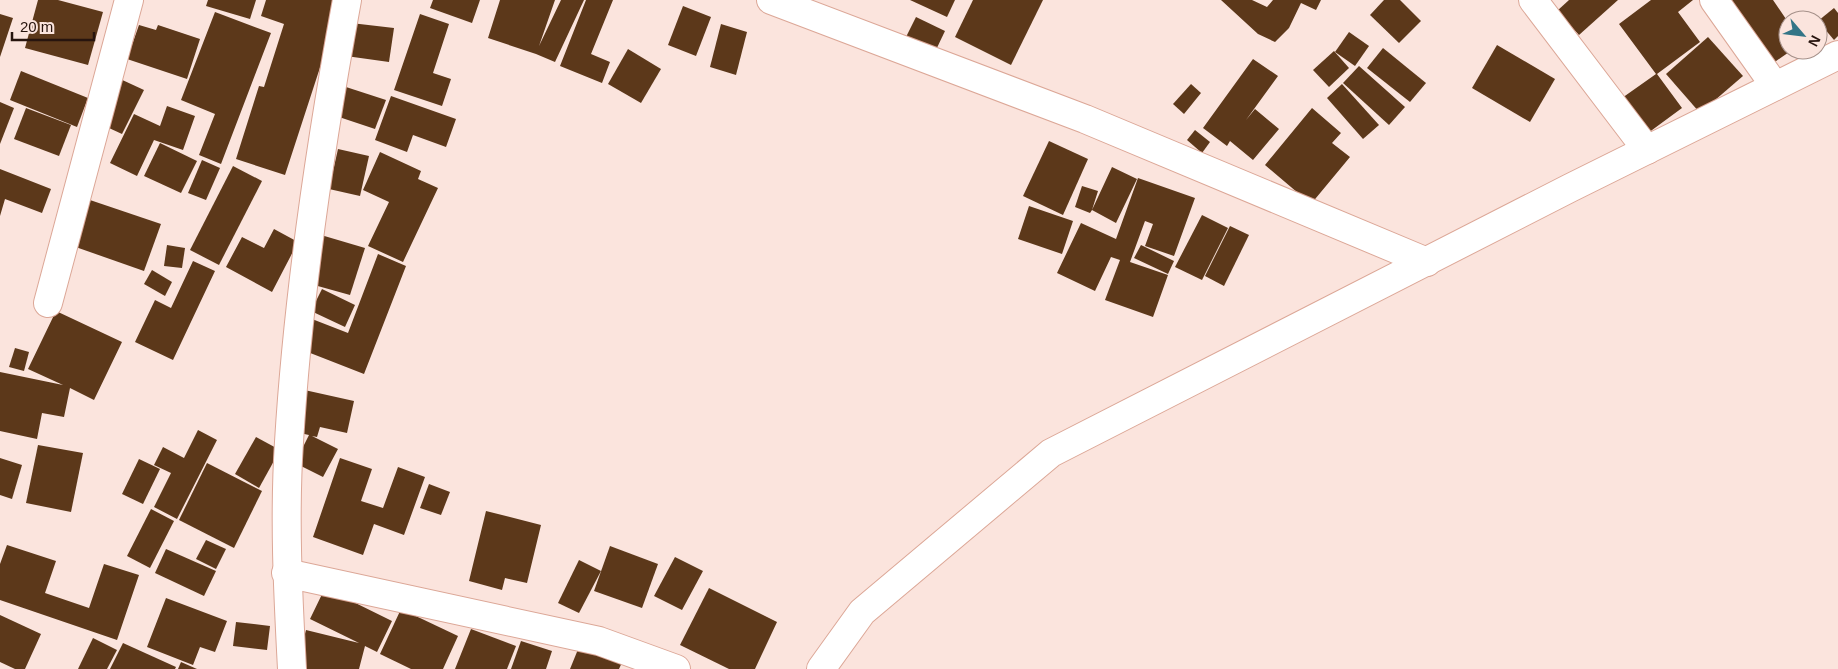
<svg xmlns="http://www.w3.org/2000/svg" width="1838" height="669" viewBox="0 0 1838 669" font-family="Arial,sans-serif">
<style>
.building{fill:#5c381a}
.lines{fill:none;stroke-linecap:round;stroke-linejoin:round}
.street-casing{stroke:#dca797;stroke-width:30}
.street{stroke:#fff;stroke-width:28}
</style>
<rect width="100%" height="100%" fill="#fbe4dd"/>
<!-- building -->
<g class="building">
<polygon points="38,0 58,0 103,12 88,65 25,48"/>
<polygon points="208,0 256,0 250,19 206,6"/>
<polygon points="266,0 342,0 285,175 236,159 259,86 264,87 284,24 261,16"/>
<polygon points="433,0 480,0 472,23 430,8"/>
<polygon points="500,0 555,0 539,46 561,0 584,0 555,62 536,54 488,38"/>
<polygon points="586,0 613,0 591,54 610,62 602,83 560,66"/>
<polygon points="910,0 955,0 947,17"/>
<polygon points="973,0 1043,0 1011,65 955,37"/>
<polygon points="1221,0 1252,0 1267,7 1273,0 1321,0 1316,10 1301,3 1289,28 1275,42 1258,34"/>
<polygon points="1384,0 1400,0 1421,21 1399,43 1370,15"/>
<polygon points="1569,0 1618,0 1579,35 1557,11"/>
<polygon points="1651,0 1693,0 1678,12 1700,42 1657,74 1682,108 1648,133 1622,98 1656,74 1619,24"/>
<polygon points="1726,0 1773,0 1788,22 1788,50 1792,50 1769,66"/>
<polygon points="683,6 711,17 696,56 668,45"/>
<polygon points="1834,8 1838,13 1838,36 1834,40 1818,21"/>
<polygon points="215,12 271,33 221,164 199,155 215,114 181,100"/>
<polygon points="0,14 13,18 0,57"/>
<polygon points="420,14 449,24 433,73 451,79 442,106 394,90"/>
<polygon points="916,17 945,31 934,54 905,39"/>
<polygon points="351,23 394,28 389,62 346,56"/>
<polygon points="721,24 747,32 736,75 710,67"/>
<polygon points="139,25 156,30 158,25 200,39 187,79 127,59"/>
<polygon points="1349,32 1369,46 1355,66 1335,52"/>
<polygon points="1708,37 1743,76 1700,113 1666,74"/>
<polygon points="1497,45 1555,79 1530,122 1472,88"/>
<polygon points="1383,48 1426,83 1410,102 1367,68"/>
<polygon points="628,49 661,69 641,103 608,84"/>
<polygon points="1334,51 1349,68 1329,87 1313,70"/>
<polygon points="1253,59 1278,76 1246,120 1255,109 1279,129 1253,160 1230,141 1227,146 1203,128"/>
<polygon points="1359,66 1405,107 1389,125 1343,83"/>
<polygon points="21,71 88,98 77,127 10,100"/>
<polygon points="118,78 144,90 122,134 96,122"/>
<polygon points="1191,84 1201,93 1184,114 1173,104"/>
<polygon points="1342,84 1379,125 1363,139 1327,98"/>
<polygon points="346,87 386,100 375,129 336,116"/>
<polygon points="391,96 456,119 446,147 413,135 407,152 375,140"/>
<polygon points="0,102 14,108 0,144"/>
<polygon points="167,106 195,116 183,150 154,140 137,176 110,163 134,114 160,126"/>
<polygon points="26,108 71,125 59,156 14,139"/>
<polygon points="1312,108 1341,133 1332,143 1350,157 1311,204 1265,165"/>
<polygon points="1195,130 1210,142 1202,153 1187,140"/>
<polygon points="1049,141 1088,159 1063,215 1023,196"/>
<polygon points="160,143 197,161 181,193 144,176"/>
<polygon points="338,149 369,156 360,196 329,189"/>
<polygon points="380,152 421,171 418,179 438,188 403,262 368,246 389,202 363,190"/>
<polygon points="202,160 220,168 206,200 188,193"/>
<polygon points="233,166 262,181 219,265 190,250"/>
<polygon points="1112,167 1137,179 1116,223 1092,210 1090,213 1075,207 1082,186 1098,191 1092,210"/>
<polygon points="0,169 51,189 42,213 5,199 0,216"/>
<polygon points="1138,178 1195,198 1174,256 1145,246 1153,224 1145,221 1130,262 1168,275 1153,317 1105,300 1120,260 1111,257 1095,291 1057,273 1081,223 1116,239"/>
<polygon points="87,199 161,224 144,271 70,245"/>
<polygon points="1029,206 1073,221 1062,254 1018,239"/>
<polygon points="1202,215 1228,228 1202,280 1175,267"/>
<polygon points="1230,226 1249,235 1224,286 1205,276"/>
<polygon points="274,229 298,242 272,292 226,267 242,237 264,248"/>
<polygon points="321,235 365,248 350,295 307,283"/>
<polygon points="167,245 185,248 182,268 164,266"/>
<polygon points="1141,245 1174,261 1168,274 1134,258"/>
<polygon points="378,254 406,266 364,374 300,349 312,319 348,333"/>
<polygon points="193,261 215,271 173,360 135,342 155,300 171,308"/>
<polygon points="152,270 172,282 165,296 144,284"/>
<polygon points="322,289 355,305 345,327 311,311"/>
<polygon points="56,311 122,342 94,400 70,388 64,417 42,413 37,439 0,431 0,372 63,385 28,369"/>
<polygon points="15,348 29,352 24,371 9,367"/>
<polygon points="300,389 354,401 347,433 320,427 317,437 312,436 338,449 323,477 295,463 309,435 290,431"/>
<polygon points="198,430 217,440 177,519 154,507 171,473 154,465 163,447 184,458"/>
<polygon points="256,437 280,450 259,488 235,474"/>
<polygon points="38,445 83,453 71,512 26,503"/>
<polygon points="0,458 22,465 12,499 0,495"/>
<polygon points="340,458 372,469 361,501 383,508 398,467 425,477 404,535 374,524 363,555 313,537"/>
<polygon points="139,459 160,469 143,504 122,494"/>
<polygon points="207,463 262,491 234,548 179,520"/>
<polygon points="429,484 450,492 441,515 420,508"/>
<polygon points="151,509 174,521 150,568 127,556"/>
<polygon points="486,511 541,525 527,583 505,578 502,590 469,581"/>
<polygon points="206,540 226,549 216,569 196,559"/>
<polygon points="7,545 56,561 45,593 89,608 104,564 139,575 117,640 0,600 0,564"/>
<polygon points="610,546 658,564 642,608 594,591"/>
<polygon points="166,549 216,571 204,596 155,573"/>
<polygon points="675,557 703,571 682,610 654,596"/>
<polygon points="579,560 601,571 579,613 558,603"/>
<polygon points="325,588 392,621 377,652 365,646 359,669 296,669 306,630 359,643 310,619"/>
<polygon points="709,588 777,622 755,669 729,669 680,645"/>
<polygon points="166,598 227,621 215,652 200,647 193,665 147,647"/>
<polygon points="401,609 458,636 443,669 411,669 380,654"/>
<polygon points="0,615 41,634 25,669 15,669 0,662"/>
<polygon points="236,622 270,626 267,650 233,646"/>
<polygon points="471,629 516,646 507,669 455,669"/>
<polygon points="93,638 117,650 107,669 78,669"/>
<polygon points="521,641 552,651 546,669 511,669"/>
<polygon points="581,642 624,658 619,669 570,669"/>
<polygon points="123,643 176,667 175,669 110,669"/>
<polygon points="181,662 197,669 178,669"/>
</g>
<g class="lines">
<!-- street casing -->
<g class="street-casing">
<g id="street">
<polyline points="771,0 1085,119 1427,262"/>
<polyline points="1533,0 1647,150"/>
<polyline points="1714,0 1775,86"/>
<polyline points="48,303 129,0"/>
<polyline points="286,573 599,641 676,669"/>
<path d="M292,669c-4,-75 -8,-151 -3,-227 9,-148 31,-296 58,-442"/>
<polyline points="821,669 862,612 1051,453 1570,188 1838,55"/>
</g>
</g>
<!-- street -->
<use href="#street" class="street"/>
</g>
<!-- north arrow -->
<g transform="translate(1803 35) rotate(118)"><circle r="24" fill="#fbe4dd" stroke="#a6918a"/>
<path d="M0-4L9 19L0 12L-9 19Z" fill="#337587"/>
<text y="-8" font-size="14" font-weight="bold" text-anchor="middle" fill="#27140e">N</text>
</g>
<!-- scale -->
<path d="M12 32v8h82v-8" fill="none" stroke="#27140e" stroke-width="2.5"/>
<text x="20" y="32" font-size="15" fill="#27140e" stroke="#fbe4dd" stroke-width="4" paint-order="stroke">20 m</text>
</svg>
